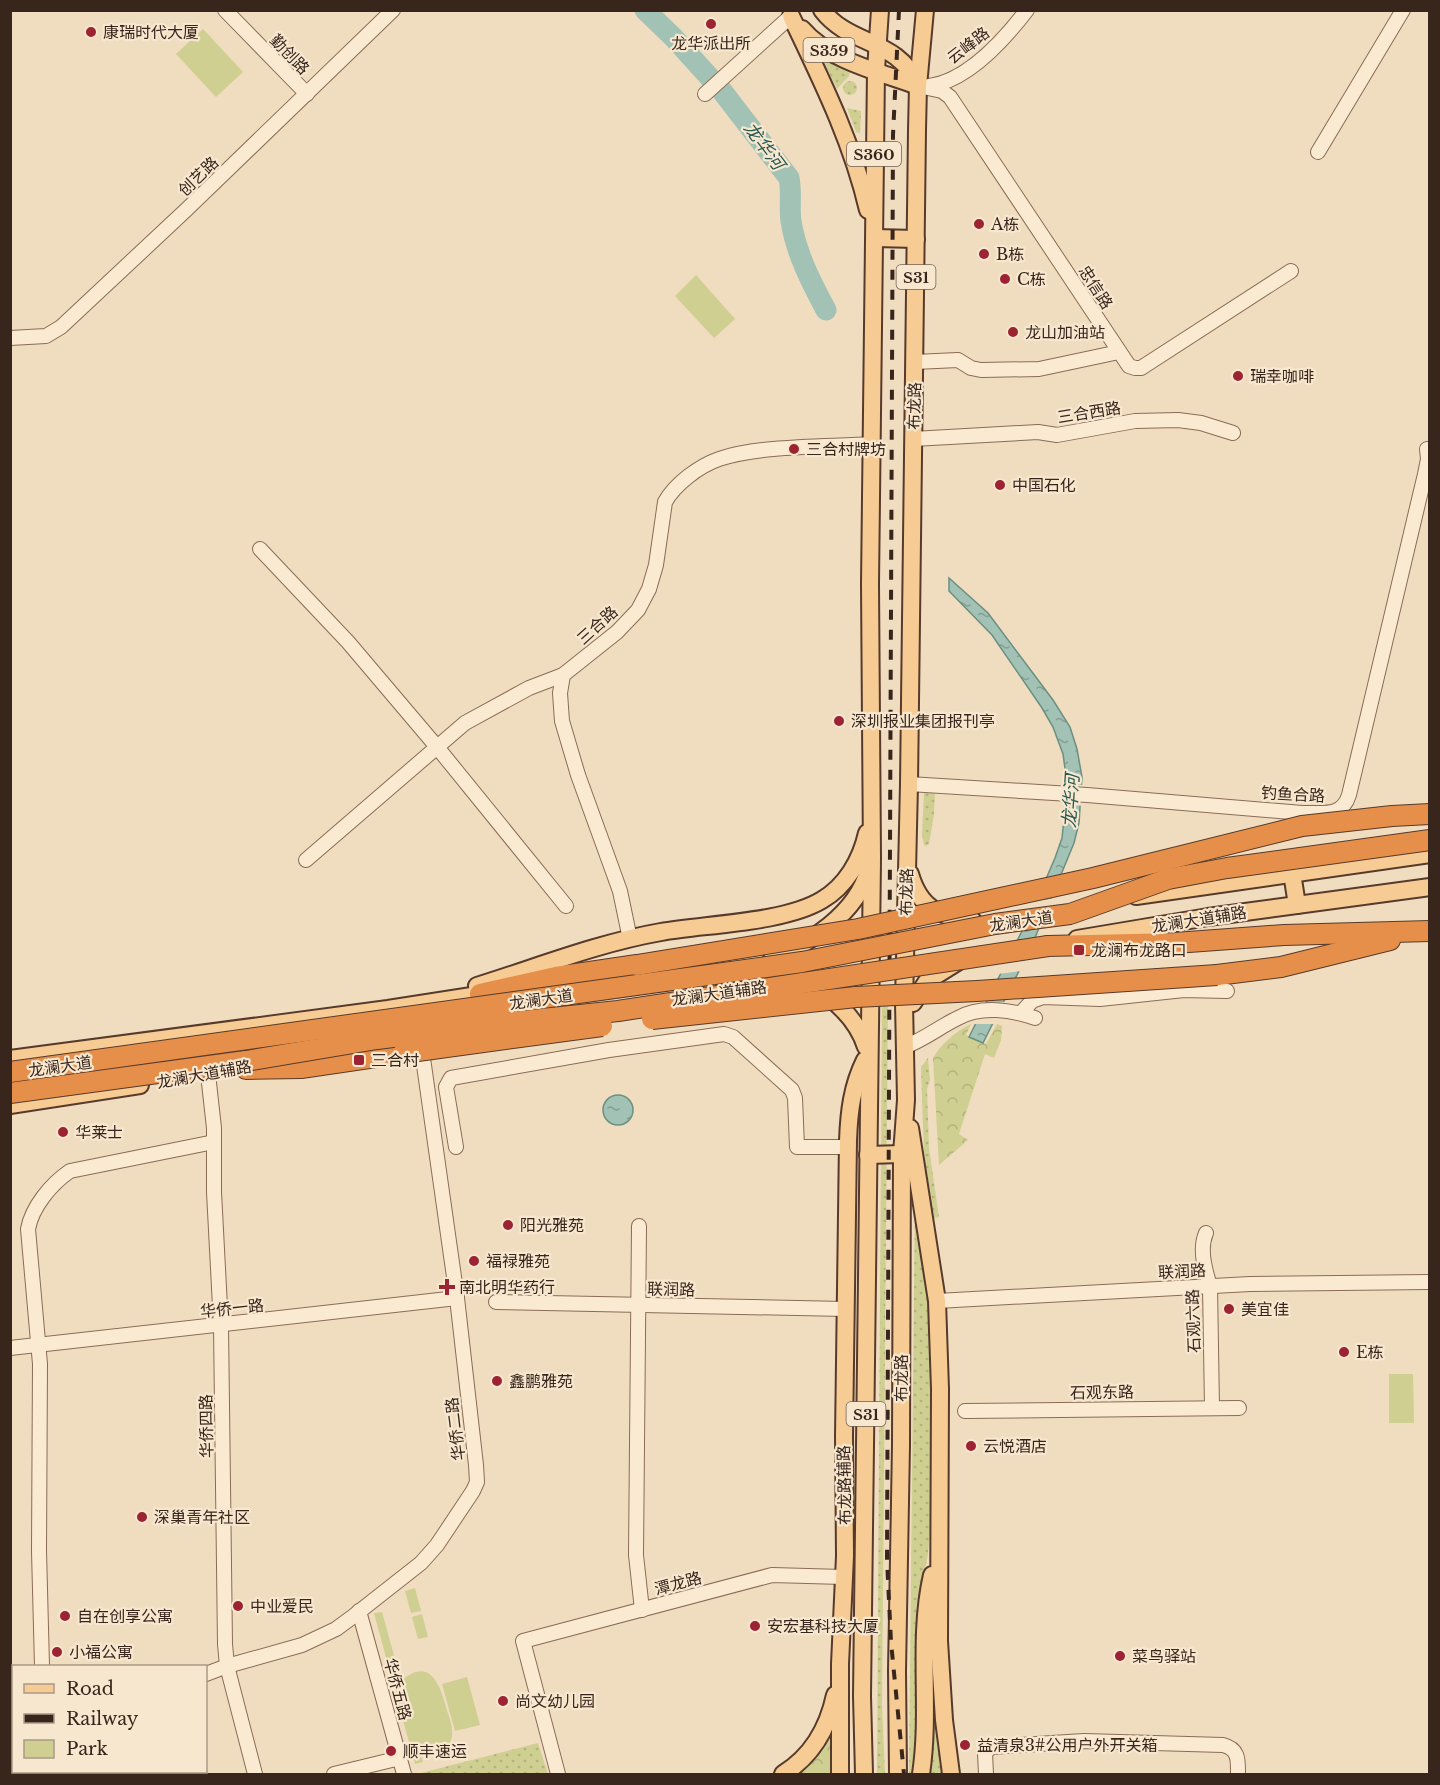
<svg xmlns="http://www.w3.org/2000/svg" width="1440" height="1785" viewBox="0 0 1440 1785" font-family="'Libre Baskerville','Noto Sans SC',serif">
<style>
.green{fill:url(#green-dots)}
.forest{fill:url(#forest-crowns)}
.pitch{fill:#cfcf92}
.water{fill:url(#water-ripples);stroke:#699082;stroke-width:1.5}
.pier{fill:#f0dcbf}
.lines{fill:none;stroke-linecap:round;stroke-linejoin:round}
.river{stroke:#a2c2b5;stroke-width:21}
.minor-casing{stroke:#8a6c56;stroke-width:16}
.major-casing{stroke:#573a2b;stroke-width:20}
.highway-casing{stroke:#573a2b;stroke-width:22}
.minor{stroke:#fbead2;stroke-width:14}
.major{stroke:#f6cc94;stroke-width:16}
.highway{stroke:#e58f4a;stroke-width:20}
.rail{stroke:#38261c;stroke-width:4;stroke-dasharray:10 10;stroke-linecap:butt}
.highway-bridge-casing{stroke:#573a2b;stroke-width:22;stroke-linecap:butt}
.highway-bridge{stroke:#e58f4a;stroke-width:20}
.poi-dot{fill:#9c2332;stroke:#f7e7cf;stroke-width:2}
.labels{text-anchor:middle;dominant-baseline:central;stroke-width:4.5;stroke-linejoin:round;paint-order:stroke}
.shield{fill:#f7e7cf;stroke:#716052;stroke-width:1.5}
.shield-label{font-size:15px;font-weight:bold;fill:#38261c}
.poi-label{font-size:16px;fill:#38261c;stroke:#f7e7cf;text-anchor:start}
.street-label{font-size:16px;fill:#38261c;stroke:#f7e7cf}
.water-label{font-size:18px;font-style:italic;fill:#2a5951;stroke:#f7e7cf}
</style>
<defs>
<pattern id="green-dots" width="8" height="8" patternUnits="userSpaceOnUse" patternTransform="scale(1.5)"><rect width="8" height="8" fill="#cfcf92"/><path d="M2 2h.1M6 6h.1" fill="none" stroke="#b2b27d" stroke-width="1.8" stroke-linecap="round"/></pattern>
<pattern id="forest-crowns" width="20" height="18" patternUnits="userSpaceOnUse" patternTransform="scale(1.5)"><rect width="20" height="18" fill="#cfcf92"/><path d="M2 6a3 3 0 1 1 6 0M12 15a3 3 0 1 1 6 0" fill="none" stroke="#b2b27d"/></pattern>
<pattern id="water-ripples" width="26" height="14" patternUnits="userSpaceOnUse" patternTransform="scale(1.5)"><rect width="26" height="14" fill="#a2c2b5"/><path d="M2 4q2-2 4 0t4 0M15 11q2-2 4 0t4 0" fill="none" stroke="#859d92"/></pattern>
</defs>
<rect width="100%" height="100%" fill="#f0dcbf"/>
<!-- green -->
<g class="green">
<polygon points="823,56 851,68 849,76 837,89 822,58"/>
<circle cx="850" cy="88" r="7"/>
<polygon points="847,108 861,111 860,133 856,132"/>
<polygon points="924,792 935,792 934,814 929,844 926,846 924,845 922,835"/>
<polygon points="882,997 888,998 882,1706 885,1774 877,1774"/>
<polygon points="928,1058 930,1080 927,1089 929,1148 939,1217 932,1219 924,1156 921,1067"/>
<polygon points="856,1103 854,1447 849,1447"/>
<polygon points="915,1191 932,1329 932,1507 928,1553 918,1613 917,1774 909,1774"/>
<polygon points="930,1633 947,1774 926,1774"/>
<polygon points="538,1743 548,1774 417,1774"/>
</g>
<!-- forest -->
<g class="forest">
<path d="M971,1024l-5,11 20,9 11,-20 5,2 -1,14 -7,18 -9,-4 -26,80 9,6 -29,25 -6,-107c8,-14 23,-27 38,-34z"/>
<polygon points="833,1732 834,1774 798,1774 812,1762"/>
</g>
<!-- pitch -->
<g class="pitch">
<polygon points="203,29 243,72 216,97 176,54"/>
<polygon points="696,275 735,319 714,338 675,296"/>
<polygon points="1389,1374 1413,1374 1414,1423 1389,1423"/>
<polygon points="415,1588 421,1611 411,1613 405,1591"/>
<path d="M382,1612l19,69c28,-24 38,1 45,26 2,8 6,16 6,23 2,19 -16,27 -32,23l3,9 -8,2 -41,-151z"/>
<polygon points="422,1614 428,1637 418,1639 412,1617"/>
<polygon points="467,1677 480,1725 455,1731 442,1684"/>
</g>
<!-- water -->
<g class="water">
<polygon points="949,578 988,613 1053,700 1070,727 1077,749 1082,777 1079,823 1074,843 1032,945 983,1043 969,1037 1033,909 1055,858 1062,838 1064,819 1066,776 1063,754 1053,727 1042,708 992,635 949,591"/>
<circle cx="618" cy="1110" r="15"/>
</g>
<!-- pier -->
<g class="pier">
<polygon points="1063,783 1084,785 1083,806 1062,804"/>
<polygon points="1055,898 1045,920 1022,924 1032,902"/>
<polygon points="1028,960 1022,971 998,974 1003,963"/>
<polygon points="1006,1002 995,1024 972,1024 983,1003"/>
</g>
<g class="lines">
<!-- river -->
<path class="river" d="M645,10l28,27 49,54 67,87c3,15 0,29 2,43 5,32 20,61 35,89"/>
<!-- minor casing -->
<g class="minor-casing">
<g id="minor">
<polyline points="225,10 307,94"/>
<polyline points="918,86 942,91 950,97 1129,366 1135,368 1141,368 1291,271"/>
<path d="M929,86c38,-5 75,-46 98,-76"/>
<polyline points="705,94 791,16"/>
<polyline points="1318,152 1403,10"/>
<polyline points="10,338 46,336 61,327 186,210 393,10"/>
<polyline points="915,362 958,360 971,368 981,370 1039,369 1119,352"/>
<polyline points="913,439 1038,432 1057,435 1135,421 1178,420 1201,423 1233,433"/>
<polyline points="260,549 348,642 437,747 566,906"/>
<polyline points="563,675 560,693 562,721 578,775 620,891 630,939"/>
<path d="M909,784l178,11 215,18c20,-1 40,5 47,-18l76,-321 3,-15 -1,-10"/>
<path d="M306,860l159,-137 64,-35 34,-13 54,-43 21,-22 11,-21 7,-24 9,-63c10,-18 34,-36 54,-43 41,-14 108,-12 153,-15"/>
<polyline points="1021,1013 1032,1001 1043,997 1100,999 1184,990 1227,991"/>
<path d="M904,1047c20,-7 35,-20 54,-29 23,-13 54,-8 77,0"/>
<polyline points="208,1074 214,1128 214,1192 221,1326 225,1644 227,1666 255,1774"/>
<polyline points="456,1147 446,1087 451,1078 609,1050 724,1034 733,1037 792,1090 795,1098 797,1147 848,1147"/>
<polyline points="639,1226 636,1555 642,1610"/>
<path d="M1206,1233c-7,16 -1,37 4,53l2,122"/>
<polyline points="937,1301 1250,1284 1430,1282"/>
<polyline points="496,1302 845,1309"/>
<polyline points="10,1348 457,1298"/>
<polyline points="965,1411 1239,1408"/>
<polyline points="359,1611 404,1774"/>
<path d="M42,1666l-3,-115 1,-187 -12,-135c4,-22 23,-45 42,-58l144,-29"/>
<polyline points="206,1674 227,1666 302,1645 336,1629 351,1618 421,1563 437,1545 473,1491 477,1482 476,1465 457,1298 421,1044"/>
<polyline points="10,1744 14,1744"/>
<polyline points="334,1774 400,1758"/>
<polyline points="558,1774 523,1641 772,1575 843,1577"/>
<path d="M986,1774l-1,-21 6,-6 93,-6 139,4c16,4 15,15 15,29"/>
</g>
</g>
<!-- major casing -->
<g class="major-casing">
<g id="major">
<path d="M822,10c28,37 77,28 96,76"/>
<path d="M791,16c30,63 61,125 77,194"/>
<path d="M802,29c27,32 78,43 116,57"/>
<polyline points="875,238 916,239"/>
<polyline points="1292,873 1297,905"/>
<path d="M910,874c10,35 29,42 63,47"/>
<polyline points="1136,896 1430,854"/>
<polyline points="1077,939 1208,917 1430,887"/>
<path d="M772,959c37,-15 85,-46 96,-88"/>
<path d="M477,986c61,-19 121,-43 184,-54 45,-8 123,-9 161,-32 24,-14 39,-40 45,-67"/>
<path d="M826,995c19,14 33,30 40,52"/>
<polyline points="913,1003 927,981 959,961"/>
<polyline points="10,1059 388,1009 491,993"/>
<polyline points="10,1105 140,1085"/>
<polyline points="910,1128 937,1301 940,1389 939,1641 944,1720 951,1774"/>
<polyline points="868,1155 902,1154"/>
<path d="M783,1774c29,-18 45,-46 52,-79"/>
<path d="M840,1774v-110l5,-108 -1,-120 4,-295c1,-29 4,-55 17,-81"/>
<polyline points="864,1774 862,1696 872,859 870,584 876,70 880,10"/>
<polyline points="898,1774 897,1671 901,1445 902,1154 906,1100 904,1003 909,784 917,130 918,86 925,10"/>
<path d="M921,1774c10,-66 -4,-133 11,-199"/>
</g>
</g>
<!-- highway casing -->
<g class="highway-casing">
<g id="highway">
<polyline points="1048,946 1175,943 1284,935 1430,931"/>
<polyline points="1217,975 1281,967 1390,940"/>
<polyline points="480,994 556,977 637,965"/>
<polyline points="246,1069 301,1068 403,1053"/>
</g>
</g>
<!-- minor -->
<use href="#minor" class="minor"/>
<!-- major -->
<use href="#major" class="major"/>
<!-- highway -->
<use href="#highway" class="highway"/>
<!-- rail -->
<polyline class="rail" points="899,10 893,135 887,1560 891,1642 904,1774"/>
<!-- highway-bridge casing -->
<g class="highway-bridge-casing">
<g id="highway-bridge">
<polyline points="637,965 858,929 1093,878 1302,826 1392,816 1430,814"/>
<polyline points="652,1019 856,997 977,991 1217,975"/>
<polyline points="403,1053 602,1026"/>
<polyline points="10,1072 802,962 995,924 1070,914 1168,879 1227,868 1430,840"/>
<polyline points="10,1093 246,1061 377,1039 504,1023 618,1011 1048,946"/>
</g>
</g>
<!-- highway-bridge -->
<use href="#highway-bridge" class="highway-bridge"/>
</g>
<!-- markers -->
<g class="poi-dot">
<circle cx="711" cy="24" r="6"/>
<circle cx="91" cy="32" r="6"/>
<circle cx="979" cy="224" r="6"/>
<circle cx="984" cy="254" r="6"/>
<circle cx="1005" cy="279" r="6"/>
<circle cx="1013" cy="332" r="6"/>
<circle cx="1238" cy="376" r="6"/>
<circle cx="794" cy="449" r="6"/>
<circle cx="1000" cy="485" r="6"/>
<circle cx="839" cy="721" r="6"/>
<rect x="1073" y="944" width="12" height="12" rx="3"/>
<rect x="353" y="1054" width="12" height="12" rx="3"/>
<circle cx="63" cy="1132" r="6"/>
<circle cx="508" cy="1225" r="6"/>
<circle cx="474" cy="1261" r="6"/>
<path d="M444 1278h6v6h6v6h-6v6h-6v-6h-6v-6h6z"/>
<circle cx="1229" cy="1309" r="6"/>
<circle cx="1344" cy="1352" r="6"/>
<circle cx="497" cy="1381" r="6"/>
<circle cx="971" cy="1446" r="6"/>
<circle cx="142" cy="1517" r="6"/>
<circle cx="238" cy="1606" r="6"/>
<circle cx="65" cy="1616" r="6"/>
<circle cx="755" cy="1626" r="6"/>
<circle cx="57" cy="1652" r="6"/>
<circle cx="1120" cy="1656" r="6"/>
<circle cx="503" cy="1701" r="6"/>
<circle cx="965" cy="1745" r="6"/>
<circle cx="391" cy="1751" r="6"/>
</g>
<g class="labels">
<!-- shield labels -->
<g class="shield">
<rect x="803.5" y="38" width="51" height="24" rx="4.5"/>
<rect x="847" y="142" width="54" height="24" rx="4.5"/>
<rect x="896.5" y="265" width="39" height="24" rx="4.5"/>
<rect x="846.5" y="1402" width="39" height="24" rx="4.5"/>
</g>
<g class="shield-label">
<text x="829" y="50">S359</text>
<text x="874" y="154">S360</text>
<text x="916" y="277">S31</text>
<text x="866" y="1414">S31</text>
</g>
<!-- poi labels -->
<g class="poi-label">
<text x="103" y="32">康瑞时代大厦</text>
<text x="711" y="43" text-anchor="middle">龙华派出所</text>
<text x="991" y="224">A栋</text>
<text x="996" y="254">B栋</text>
<text x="1017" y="279">C栋</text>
<text x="1025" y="332">龙山加油站</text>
<text x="1250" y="376">瑞幸咖啡</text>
<text x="806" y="449">三合村牌坊</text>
<text x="1012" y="485">中国石化</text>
<text x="851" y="721">深圳报业集团报刊亭</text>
<text x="1091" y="950">龙澜布龙路口</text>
<text x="371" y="1060">三合村</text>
<text x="75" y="1132">华莱士</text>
<text x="520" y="1225">阳光雅苑</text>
<text x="486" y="1261">福禄雅苑</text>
<text x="459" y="1287">南北明华药行</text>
<text x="1241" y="1309">美宜佳</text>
<text x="1356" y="1352">E栋</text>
<text x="509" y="1381">鑫鹏雅苑</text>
<text x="983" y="1446">云悦酒店</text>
<text x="154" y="1517">深巢青年社区</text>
<text x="250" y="1606">中业爱民</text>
<text x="77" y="1616">自在创享公寓</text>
<text x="767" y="1626">安宏基科技大厦</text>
<text x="69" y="1652">小福公寓</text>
<text x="1132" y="1656">菜鸟驿站</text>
<text x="515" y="1701">尚文幼儿园</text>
<text x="977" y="1745">益清泉3#公用户外开关箱</text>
<text x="403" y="1751">顺丰速运</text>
</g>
<!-- street labels -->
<g class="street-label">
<text transform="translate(968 45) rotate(-38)">云峰路</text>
<text transform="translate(290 54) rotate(46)">勤创路</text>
<text transform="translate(198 176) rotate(-44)">创艺路</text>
<text transform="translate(1096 287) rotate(57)">忠信路</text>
<text transform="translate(914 406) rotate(-89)">布龙路</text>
<text transform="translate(1089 412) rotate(-9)">三合西路</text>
<text transform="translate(597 625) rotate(-42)">三合路</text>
<text transform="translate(1293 794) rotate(3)">钓鱼合路</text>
<text transform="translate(906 892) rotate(-89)">布龙路</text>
<text transform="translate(1199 919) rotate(-9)">龙澜大道辅路</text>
<text transform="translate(1021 921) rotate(-8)">龙澜大道</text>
<text transform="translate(719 993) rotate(-8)">龙澜大道辅路</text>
<text transform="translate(541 999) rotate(-8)">龙澜大道</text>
<text transform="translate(60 1066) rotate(-8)">龙澜大道</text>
<text transform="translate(204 1074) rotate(-10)">龙澜大道辅路</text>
<text transform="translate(1182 1271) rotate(-3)">联润路</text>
<text transform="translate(671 1289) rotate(1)">联润路</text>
<text transform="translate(232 1308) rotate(-6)">华侨一路</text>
<text transform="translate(1193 1321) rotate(-92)">石观六路</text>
<text transform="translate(901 1378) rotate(-90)">布龙路</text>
<text transform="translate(1102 1392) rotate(-1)">石观东路</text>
<text transform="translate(206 1426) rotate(-91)">华侨四路</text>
<text transform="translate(455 1429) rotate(-97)">华侨二路</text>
<text transform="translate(844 1485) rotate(-91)">布龙路辅路</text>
<text transform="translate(678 1583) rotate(-15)">潭龙路</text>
<text transform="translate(398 1689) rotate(75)">华侨五路</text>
</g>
<!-- water labels -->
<g class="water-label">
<text transform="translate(764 146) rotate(53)">龙华河</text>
<text transform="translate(1071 801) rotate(-86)">龙华河</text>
</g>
</g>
<!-- border -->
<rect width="1440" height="1785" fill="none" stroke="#38261c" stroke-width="24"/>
<!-- legend -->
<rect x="12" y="1665" width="195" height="108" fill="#f7e7cf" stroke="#ab9a87" stroke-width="1.5"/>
<rect x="24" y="1684" width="30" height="9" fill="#f6cc94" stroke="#ab9a87" stroke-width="1.5"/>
<text x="66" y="1695" font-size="18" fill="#38261c">Road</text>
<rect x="24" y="1714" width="30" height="9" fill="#38261c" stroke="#ab9a87" stroke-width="1.5"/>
<text x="66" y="1725" font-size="18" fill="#38261c">Railway</text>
<rect x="24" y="1740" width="30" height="18" fill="#cfcf92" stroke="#ab9a87" stroke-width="1.5"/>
<text x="66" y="1755" font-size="18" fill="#38261c">Park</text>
</svg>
